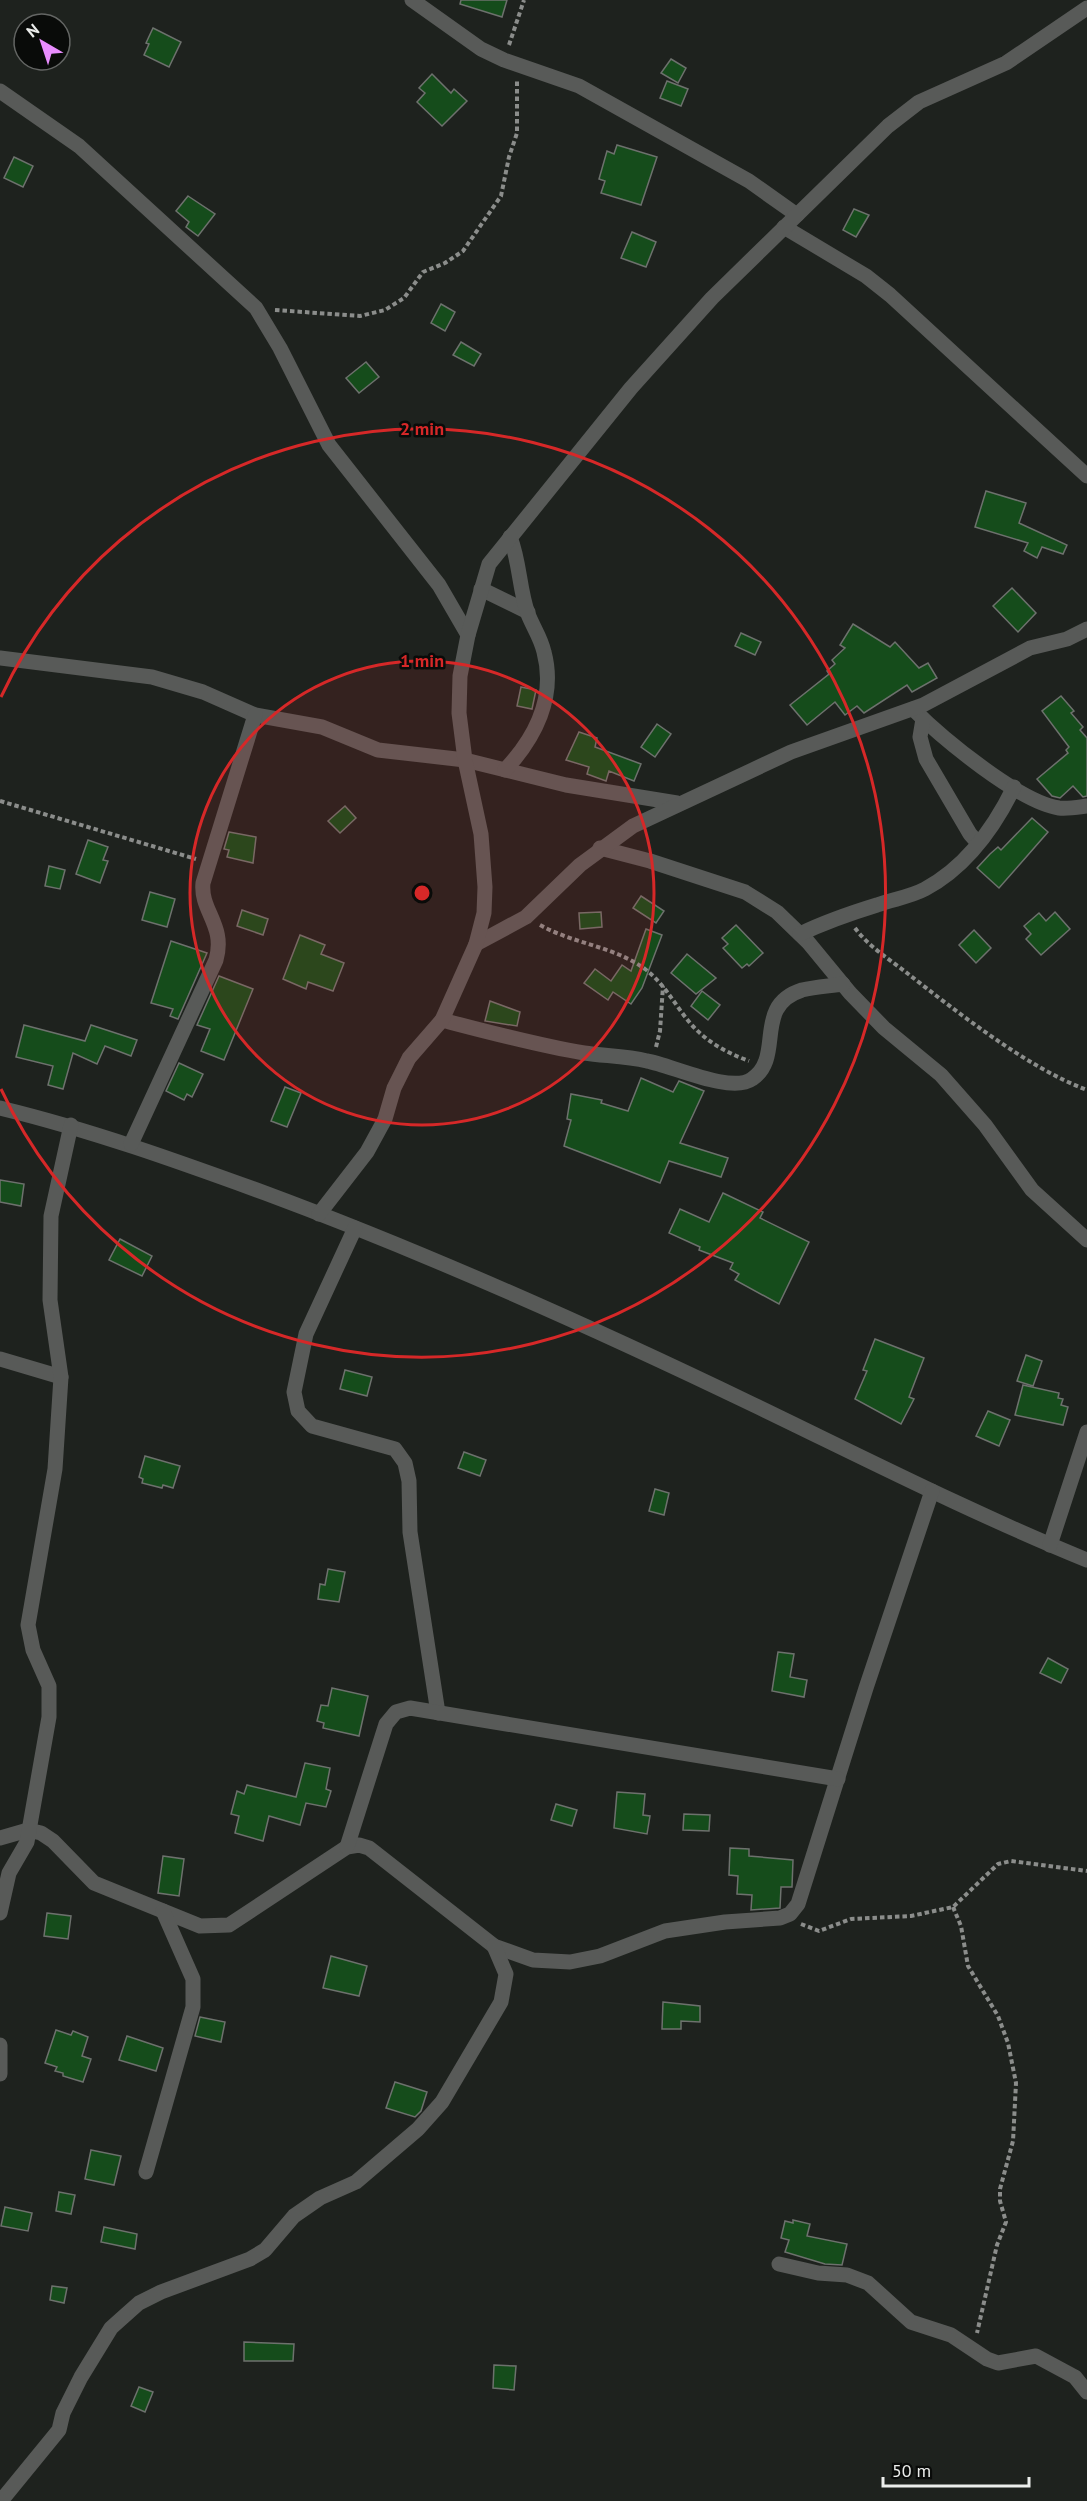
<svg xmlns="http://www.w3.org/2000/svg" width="1087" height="2501" viewBox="0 0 1087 2501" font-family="'PT Sans',sans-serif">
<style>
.building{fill:#154c1b;stroke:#6d716d;stroke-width:1.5}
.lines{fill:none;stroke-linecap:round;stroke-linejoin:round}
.path{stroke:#8b8d8b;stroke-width:4;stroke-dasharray:4.5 3;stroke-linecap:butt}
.street{stroke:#585a58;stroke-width:15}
.ring{fill:none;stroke:#d62828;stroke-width:3}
.centre{fill:#d62828;stroke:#090b09;stroke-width:3}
.ring-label{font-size:18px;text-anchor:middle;font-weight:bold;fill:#d62828;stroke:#090b09;stroke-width:5;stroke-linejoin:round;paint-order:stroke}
</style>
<rect width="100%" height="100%" fill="#1e221e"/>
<!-- building -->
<g class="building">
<polygon points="461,0 507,0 502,17 460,4"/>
<polygon points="153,28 181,42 169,67 144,55 149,44 146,43"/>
<polygon points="671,59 686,68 678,83 661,73"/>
<polygon points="432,74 451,93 454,89 467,101 442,126 417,102 425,93 419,88"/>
<polygon points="667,81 688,89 681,106 660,98"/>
<polygon points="617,145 657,157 641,205 601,193 605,181 599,179 607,151 614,154"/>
<polygon points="14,157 33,166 23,187 4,178"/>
<polygon points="188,196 215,214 198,236 186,227 189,222 176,211"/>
<polygon points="854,209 869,215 856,237 843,230"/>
<polygon points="632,232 656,242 646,267 621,258"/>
<polygon points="441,304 455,312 445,331 431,323"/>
<polygon points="461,342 481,354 474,366 453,355"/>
<polygon points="366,362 379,377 359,393 346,378"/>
<polygon points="986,491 1026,503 1019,523 1067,545 1063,554 1042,547 1037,558 1024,551 1028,543 975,527"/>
<polygon points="1012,588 1036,613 1018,632 993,606"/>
<polygon points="853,624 890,647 895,642 919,668 928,663 937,678 912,692 907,685 864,713 857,706 845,715 835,702 807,725 790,705 829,674 827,671 835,664 832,660 845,648 840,645"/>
<polygon points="741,633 761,642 755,655 735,646"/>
<polygon points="521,687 536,690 532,709 517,706"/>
<polygon points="1061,696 1074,711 1071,713 1083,727 1080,730 1087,738 1087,796 1083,797 1073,786 1060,798 1052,796 1037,779 1068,753 1066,750 1069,747 1042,711"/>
<polygon points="657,724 671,734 655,757 641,747"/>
<polygon points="579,732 597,738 595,747 641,764 634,781 609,771 606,781 587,774 589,767 566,760"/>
<polygon points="345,806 356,818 340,833 328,821"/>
<polygon points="1032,818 1048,832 999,888 977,868 990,854 998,847 1001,850"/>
<polygon points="229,832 256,837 253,863 227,857 229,850 224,849"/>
<polygon points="88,840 108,847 103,860 108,861 100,883 76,874"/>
<polygon points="49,866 65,870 60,889 45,886"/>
<polygon points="150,892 175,899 167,927 142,920"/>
<polygon points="641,896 664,911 656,923 633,908"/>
<polygon points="242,910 268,919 263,935 237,926"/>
<polygon points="601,912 602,927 580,929 579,913"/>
<polygon points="1055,912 1070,929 1041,955 1026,939 1031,934 1024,926 1039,913 1046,921"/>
<polygon points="736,925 763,953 749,966 747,964 742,968 723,948 728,944 722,938"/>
<polygon points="646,929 662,935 642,988 631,1004 613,992 608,1000 584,983 595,969 611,981 622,965 631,971"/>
<polygon points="974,930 991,948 976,963 959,945"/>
<polygon points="300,935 325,945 321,954 344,963 333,991 308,982 306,989 283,979"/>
<polygon points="171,941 207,953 178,1019 170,1016 173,1009 151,1003"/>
<polygon points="687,954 716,978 696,994 671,973"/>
<polygon points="219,976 253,989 224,1060 201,1051 210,1029 197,1025"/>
<polygon points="702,991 720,1005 708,1020 691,1006"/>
<polygon points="490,1001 520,1012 517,1026 485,1021"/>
<polygon points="24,1025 85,1041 91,1025 137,1040 131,1056 105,1046 97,1064 73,1053 63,1089 48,1085 53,1066 16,1057"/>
<polygon points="179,1063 203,1074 192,1097 187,1094 184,1100 166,1091"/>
<polygon points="641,1078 673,1092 679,1081 704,1091 680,1143 728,1158 721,1177 669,1161 660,1183 564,1146 571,1120 567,1119 571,1094 602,1100 601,1103 628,1111"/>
<polygon points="285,1087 301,1093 287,1127 271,1121"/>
<polygon points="0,1180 24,1184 21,1206 0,1202"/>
<polygon points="723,1193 763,1212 760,1218 809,1242 779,1304 735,1280 739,1274 730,1269 733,1263 699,1250 700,1247 669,1233 680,1209 709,1222"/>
<polygon points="120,1239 152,1256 142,1276 109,1260"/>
<polygon points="875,1339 924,1358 909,1397 914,1399 901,1424 855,1399 867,1371 863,1370"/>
<polygon points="1026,1355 1042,1361 1033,1386 1017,1381"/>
<polygon points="345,1370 372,1377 367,1396 340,1389"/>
<polygon points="1023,1385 1059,1393 1058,1398 1063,1399 1061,1405 1068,1407 1063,1425 1015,1415"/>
<polygon points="988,1411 1010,1420 999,1446 976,1436"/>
<polygon points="464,1452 486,1460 480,1476 458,1468"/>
<polygon points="145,1456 180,1466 173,1488 163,1485 162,1488 142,1483 143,1479 139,1477"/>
<polygon points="655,1489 669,1493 664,1515 649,1511"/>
<polygon points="328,1569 345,1572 339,1602 318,1599 320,1584 325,1585"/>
<polygon points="778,1652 794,1654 790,1677 807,1680 804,1697 772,1691"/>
<polygon points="1048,1658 1068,1669 1061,1683 1040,1673"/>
<polygon points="332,1688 368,1696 359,1736 323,1728 324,1723 317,1721 321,1705 328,1706"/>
<polygon points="305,1763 330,1768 326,1789 331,1791 326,1807 306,1803 300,1825 269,1816 263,1841 235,1833 239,1816 231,1814 237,1791 244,1794 247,1785 296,1797"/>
<polygon points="617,1792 645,1794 643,1815 650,1816 647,1834 614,1828"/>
<polygon points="556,1804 577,1810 572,1826 551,1820"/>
<polygon points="684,1814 710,1815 709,1831 683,1830"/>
<polygon points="730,1848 749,1849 749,1856 793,1860 792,1887 781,1887 780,1908 751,1910 752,1895 737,1894 738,1876 729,1875"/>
<polygon points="163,1856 184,1859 179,1896 158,1893"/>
<polygon points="47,1913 71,1916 68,1939 44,1936"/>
<polygon points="331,1956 367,1966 359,1996 323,1988"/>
<polygon points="663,2002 700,2006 700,2022 681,2021 681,2029 662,2029"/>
<polygon points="200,2017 225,2022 221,2042 195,2036"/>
<polygon points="56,2030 71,2035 73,2031 88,2037 82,2056 91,2059 83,2082 63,2076 63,2073 55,2071 57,2067 45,2063"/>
<polygon points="127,2036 163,2048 156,2071 119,2060"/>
<polygon points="395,2082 427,2092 421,2111 415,2117 386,2108"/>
<polygon points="91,2150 121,2156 114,2185 85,2179"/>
<polygon points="59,2192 75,2195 71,2214 56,2211"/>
<polygon points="5,2207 32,2213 28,2231 1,2226"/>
<polygon points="793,2220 810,2224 807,2236 847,2244 842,2265 825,2264 785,2252 789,2240 781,2238 785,2221 793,2223"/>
<polygon points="104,2227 137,2234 135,2249 101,2242"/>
<polygon points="52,2286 67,2288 64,2303 50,2300"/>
<polygon points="244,2342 294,2344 293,2361 244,2361"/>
<polygon points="494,2365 516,2366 514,2390 493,2388"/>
<polygon points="139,2387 153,2392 145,2412 131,2406"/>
</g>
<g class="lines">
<!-- path -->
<g class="path">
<polyline points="509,45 524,0"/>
<polyline points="275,310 360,316 385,310 404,298 423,272 445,263 463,251 501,196 509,157 517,133 517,80"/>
<polyline points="0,801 196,859"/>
<path d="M540,925c34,19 73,21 105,44 17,13 26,29 38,45 17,24 39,37 66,47"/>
<path d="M855,928c13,18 34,31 52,45 50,39 121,95 180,117"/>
<polyline points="656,1047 660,1031 663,986"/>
<polyline points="953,1907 961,1926 968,1966 998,2016 1008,2043 1016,2083 1013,2141 1000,2189 1000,2201 1006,2222 997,2245 977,2333"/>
<polyline points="801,1924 819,1931 851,1919 911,1916 953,1907 998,1864 1011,1861 1087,1871"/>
</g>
<!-- street -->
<g class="street">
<polyline points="412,0 481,49 504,60 579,86 749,181 797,215"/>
<polyline points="0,91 79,146 256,308 280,348 329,445 439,585 468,635"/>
<polyline points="784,227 866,276 890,295 1087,476"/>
<polyline points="481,589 528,612"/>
<polyline points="0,658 152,677 203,692 255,715 322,727 378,750 465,760 566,785 677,803"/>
<path d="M913,709c29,29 106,93 146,99 9,1 20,-1 28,-2"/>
<polyline points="923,719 920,737 926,759 970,834 978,843"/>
<path d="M505,770c30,-32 51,-73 39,-118 -3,-14 -11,-25 -16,-38 -9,-25 -8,-52 -18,-77"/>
<polyline points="600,848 650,861 745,892 777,912 808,942 850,993 884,1028 941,1075 985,1125 1032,1190 1087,1240"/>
<path d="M800,934c25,-12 51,-21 77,-29 16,-6 33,-8 48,-16 41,-22 69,-61 89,-102"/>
<polyline points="476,944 526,917 580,865 633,826 791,752 923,705 1030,648 1067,639 1087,629"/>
<path d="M442,1020c46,12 94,25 142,33 20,3 42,3 63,8 24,4 84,33 105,18 33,-22 0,-73 50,-89 13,-3 28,-4 41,-6"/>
<path d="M0,1108c91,22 177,53 265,85 167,62 329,135 489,212 110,53 220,109 333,155"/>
<path d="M131,1144l85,-184c10,-35 -16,-49 -13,-77l52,-168"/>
<polyline points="319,1214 367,1152 385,1119 394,1088 409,1058 442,1020 476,944 484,913 485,887 481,834 465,760 459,713 460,676 468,635 489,564 631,388 712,298 888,126 919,102 1006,63 1087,8"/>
<polyline points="355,1228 306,1334 294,1392 298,1411 312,1426 395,1449 405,1463 409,1481 410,1532 438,1713"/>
<polyline points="0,1359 61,1377"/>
<polyline points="1050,1545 1087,1432"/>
<polyline points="0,1838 28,1830 41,1833 53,1841 94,1883 200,1926 229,1925 347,1847 359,1845 369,1848 494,1946 533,1960 570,1962 600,1956 665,1931 725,1922 780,1918 790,1914 798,1904 866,1688 932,1491"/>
<polyline points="347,1847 386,1724 396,1712 410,1708 838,1779"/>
<polyline points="0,1913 9,1873 27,1842 49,1717 49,1686 33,1650 28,1625 55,1469 61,1377 50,1300 51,1216 71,1125"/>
<polyline points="0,2045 0,2074"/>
<polyline points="146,2172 193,2007 193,1979 163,1911"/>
<polyline points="779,2264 818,2273 847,2275 868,2283 911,2322 951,2335 987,2359 998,2363 1036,2356 1075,2377 1087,2392"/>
<polyline points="1,2501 59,2430 63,2413 81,2377 111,2328 121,2319 139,2303 161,2292 250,2259 265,2250 294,2216 320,2198 356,2182 418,2129 442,2102 501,2002 506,1974 494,1946"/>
</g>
</g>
<!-- distance rings -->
<circle cx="422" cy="893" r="232" fill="#d62828" fill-opacity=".12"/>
<g class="ring">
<circle cx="422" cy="893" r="232"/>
<path d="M1 697A464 464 0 1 1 1 1089"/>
</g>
<circle cx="422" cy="893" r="9" class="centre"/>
<g class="ring-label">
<text x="422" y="435">2 min</text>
<text x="422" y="667">1 min</text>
</g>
<!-- north arrow -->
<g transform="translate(42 42) rotate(321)"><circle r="28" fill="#090b09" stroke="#646664" stroke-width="1.5"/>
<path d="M0-4.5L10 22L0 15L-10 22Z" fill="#e98dfe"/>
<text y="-9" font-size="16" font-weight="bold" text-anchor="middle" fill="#eceeec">N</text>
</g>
<!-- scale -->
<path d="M883 2477v9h146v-9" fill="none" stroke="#eceeec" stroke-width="3"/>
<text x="892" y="2477" font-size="18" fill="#eceeec" stroke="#090b09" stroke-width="4.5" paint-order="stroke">50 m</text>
</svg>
